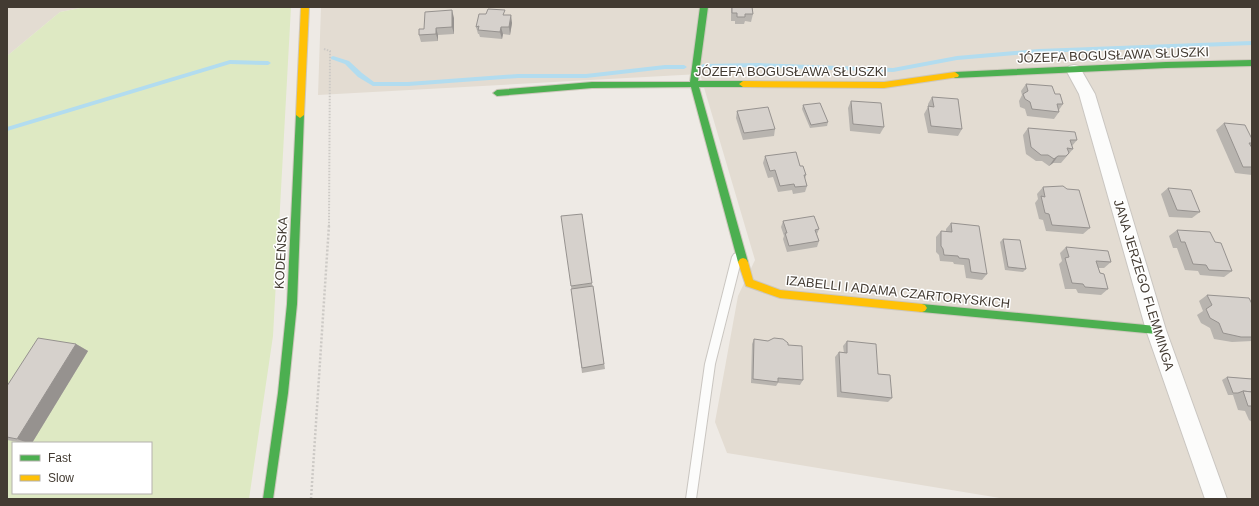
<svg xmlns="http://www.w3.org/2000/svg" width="1259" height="506" viewBox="0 0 1259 506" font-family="Helvetica,sans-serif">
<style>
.residential{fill:#e3dcd2}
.green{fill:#dee9c3;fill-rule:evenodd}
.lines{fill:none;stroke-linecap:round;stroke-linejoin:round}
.stream{fill:#b2dcef;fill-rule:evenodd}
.lane-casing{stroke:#cac6c1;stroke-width:2}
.street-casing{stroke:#cac6c1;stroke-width:2}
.fast-casing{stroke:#cdc7bc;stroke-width:2}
.slow-casing{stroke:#cdc7bc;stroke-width:2}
.path-far1{stroke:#ccc9c5;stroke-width:2;stroke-dasharray:1.5 1.5;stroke-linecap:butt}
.path{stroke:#ccc9c5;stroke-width:2.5;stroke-dasharray:2 2;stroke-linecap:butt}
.lane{fill:#fcfcfb;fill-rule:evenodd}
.street{fill:#fcfcfb;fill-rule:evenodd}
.fast{fill:#4caf50;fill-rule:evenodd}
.slow{fill:#ffc107;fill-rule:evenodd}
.wall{fill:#b8b4af}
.shaded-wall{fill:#96928f}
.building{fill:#d6d1cc;stroke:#96928f}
.labels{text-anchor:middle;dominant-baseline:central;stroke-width:3;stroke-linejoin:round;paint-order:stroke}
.street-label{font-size:13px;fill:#433b32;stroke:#fff}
</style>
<rect width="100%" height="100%" fill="#eeeae5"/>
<!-- residential -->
<g class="residential">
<polygon points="7,7 85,7 60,12 7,56"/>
<polygon points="321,7 1252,7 1252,499 1006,499 727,453 715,422 738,296 755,260 700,74 318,95"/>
</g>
<!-- green -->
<path class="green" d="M85,7h206l-18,329 -24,163h-242v-443l53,-44zM13,443h138v50h-138z"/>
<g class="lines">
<!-- stream -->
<g class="stream">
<polygon points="1252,41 1252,45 1039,53 957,60 893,72 758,67 703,68 700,66 703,64 758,63 893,68 957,56 1039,49"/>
<polygon points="333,56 349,61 362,73 374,82 408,82 518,74 586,74 665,65 684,65 687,67 684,69 665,69 586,78 518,78 408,86 373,86 358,77 345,64 331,59 331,57"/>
<polygon points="230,60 268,61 271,63 268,65 230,64 7,131 7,127"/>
</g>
<!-- lane casing -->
<g class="lane-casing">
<polygon id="lane" points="737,253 740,254 742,257 715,364 696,499 686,499 705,364 732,257 734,254"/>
</g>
<!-- street casing -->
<g class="street-casing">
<polygon id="street" points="1074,65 1079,66 1095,94 1166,330 1227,499 1205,499 1146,330 1079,94 1066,70 1069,66"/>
</g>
<!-- fast casing -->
<g class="fast-casing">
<g id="fast">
<polygon points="700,7 708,7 698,81 743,81 747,84 743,87 699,87 748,262 746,265 743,266 740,265 738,262 691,87 592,88 497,96 493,93 497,90 592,82 690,82"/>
<polygon points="1252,60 1252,66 1166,68 955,78 951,75 955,72 1166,62"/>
<polygon points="300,112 304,115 297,304 288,393 273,499 263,499 278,393 287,304 296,115"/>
<polygon points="922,304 1156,326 1159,327 1161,330 1159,333 1156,334 922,312 919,311 917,308 919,305"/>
</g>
</g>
<!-- slow casing -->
<g class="slow-casing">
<g id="slow">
<polygon points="301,7 309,7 304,115 300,118 296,115"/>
<polygon points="955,72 959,75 958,77 884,88 743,87 739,84 743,81 884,82"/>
<polygon points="743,258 746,259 748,262 753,280 780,290 922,304 925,305 927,308 925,311 922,312 780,298 746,286 738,262 740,259"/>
</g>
</g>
<!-- path-far1 -->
<polyline class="path-far1" points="324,49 330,51 329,226"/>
<!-- path -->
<polyline class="path" points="311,499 329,225"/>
<!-- lane -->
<use href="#lane" class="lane"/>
<!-- street -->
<use href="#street" class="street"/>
<!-- fast -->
<use href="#fast" class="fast"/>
<!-- slow -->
<use href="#slow" class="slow"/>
</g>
<!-- wall -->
<g class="wall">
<polygon points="729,7 752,7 753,14 751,22 745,21 744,24 735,24 735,21 731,21 731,8"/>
<polygon points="506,15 512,23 510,35 503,34 502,39 480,37 479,34 478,34 476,27"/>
<polygon points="454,18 454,34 438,35 438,41 421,42 419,35 424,29"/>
<polygon points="1026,84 1055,94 1063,104 1059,110 1059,112 1054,119 1027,116 1025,109 1020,107 1019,101 1022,95 1021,91"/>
<polygon points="932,97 962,129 958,136 928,133 924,114 928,107 928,104"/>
<polygon points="851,101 884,127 880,134 850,131 848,108"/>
<polygon points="803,105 828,122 827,126 810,128 802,109"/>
<polygon points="737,111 775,129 774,136 743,140 736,118"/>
<polygon points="1224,123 1252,139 1252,145 1250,146 1252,148 1252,175 1235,173 1216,130"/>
<polygon points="1028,128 1077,140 1072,146 1073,149 1061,163 1053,163 1049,166 1042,161 1036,161 1026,154 1023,135"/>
<polygon points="765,156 800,166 806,175 805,179 807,186 805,192 793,194 792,190 778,192 773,177 768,178 763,163"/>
<polygon points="1043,187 1090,228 1083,234 1046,231 1043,220 1039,219 1035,203 1038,199 1037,194"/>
<polygon points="1168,188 1200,212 1192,218 1169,217 1161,194"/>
<polygon points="783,221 819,229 817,234 819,241 817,247 787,252 783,239 784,236 781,227"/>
<polygon points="951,223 987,274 982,280 966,278 964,265 954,264 953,262 940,261 939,255 936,252 936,237 941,231 946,232 946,229"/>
<polygon points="1177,230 1215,242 1232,271 1224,277 1200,275 1198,271 1185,270 1177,248 1173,248 1169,236"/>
<polygon points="1003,239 1026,269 1023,272 1005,270 1000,242"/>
<polygon points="1066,247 1111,262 1104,268 1098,268 1100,273 1108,289 1101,295 1078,293 1076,289 1065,289 1059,264 1062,261 1060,253"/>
<polygon points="592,283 605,369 582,373 571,286"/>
<polygon points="1207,295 1252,304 1252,341 1232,342 1214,339 1210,328 1201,323 1197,315 1203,311 1199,301"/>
<polygon points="754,339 768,341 788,345 803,380 800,385 778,383 776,386 751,383 752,344"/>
<polygon points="847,341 878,374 892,398 888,402 837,397 835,357 839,352 844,353 843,346"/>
<polygon points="76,344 88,351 32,443 23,443 7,440 7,386"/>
<polygon points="1227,377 1252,379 1252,422 1249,420 1245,411 1238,410 1233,395 1228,395 1222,380"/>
</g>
<!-- shaded-wall -->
<g class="shaded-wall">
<polygon points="452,10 454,18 454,34 452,27"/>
<polygon points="511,15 512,23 510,35 509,27"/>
<polygon points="501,27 503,34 502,39 500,32"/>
<polygon points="436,28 438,35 438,41 436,34"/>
<polygon points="1058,156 1053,163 1049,166 1054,159"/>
<polygon points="76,344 88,351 32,443 28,443 17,439"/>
</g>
<!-- building -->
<g class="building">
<polygon points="732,7 752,7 753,14 745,14 745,17 737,17 737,13 732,13"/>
<polygon points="488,9 505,10 503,15 511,15 509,27 501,27 500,32 478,30 479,26 476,27 479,14 486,14"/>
<polygon points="452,10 452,27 436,28 436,34 419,35 419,29 424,29 425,12"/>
<polygon points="1026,84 1052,86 1055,94 1060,94 1063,104 1057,104 1059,112 1032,109 1030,102 1025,99 1023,94 1028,91"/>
<polygon points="932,97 958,99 962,129 931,126 928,106 934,107"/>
<polygon points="851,101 881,103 884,127 853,124"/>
<polygon points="820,103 828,122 811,125 803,105"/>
<polygon points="768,107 775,129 744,133 737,111"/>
<polygon points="1224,123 1245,125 1252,139 1252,143 1249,143 1252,148 1252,167 1243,167"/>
<polygon points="1028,128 1075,132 1077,140 1070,140 1073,149 1067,148 1069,153 1066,156 1058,156 1054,159 1048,155 1041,155 1031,147"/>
<polygon points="796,152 800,166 803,166 806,175 804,175 807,186 795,187 794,184 780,186 775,170 770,171 765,156"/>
<polygon points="1063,186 1067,189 1079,190 1090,228 1052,225 1049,214 1045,213 1041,196 1045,197 1043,187"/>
<polygon points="1168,188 1191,190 1200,212 1177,210"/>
<polygon points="582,214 592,283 571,286 561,216"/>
<polygon points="814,216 819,229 815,230 819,241 789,246 785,233 787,233 783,221"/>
<polygon points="951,223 979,226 987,274 971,272 969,259 959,258 958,256 944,255 943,249 941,246 941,231 952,232"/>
<polygon points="1177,230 1210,232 1215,242 1221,243 1232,271 1209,270 1206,265 1193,264 1185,242 1181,242"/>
<polygon points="1003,239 1020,240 1026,269 1008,267"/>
<polygon points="1066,247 1108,251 1111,262 1096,261 1100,273 1104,274 1108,289 1085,287 1083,284 1072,283 1065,258 1069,257"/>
<polygon points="593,286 604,364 582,368 571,289"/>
<polygon points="1207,295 1249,298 1252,304 1252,311 1251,311 1252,312 1252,337 1241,337 1223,333 1219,323 1210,318 1206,309 1212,305"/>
<polygon points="38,338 76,344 17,439 7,437 7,386"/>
<polygon points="774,338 783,339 788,343 788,345 802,346 803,380 778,378 778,382 753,379 754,339 768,341"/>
<polygon points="847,341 876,344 878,374 890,375 892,398 841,392 839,352 847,353"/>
<polygon points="1227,377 1252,379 1252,392 1243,391 1238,393 1233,393"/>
<polygon points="1243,391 1252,392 1252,406 1248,406"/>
</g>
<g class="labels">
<!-- street labels -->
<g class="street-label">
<text transform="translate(1113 55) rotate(-2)">JÓZEFA BOGUSŁAWA SŁUSZKI</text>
<text x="791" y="71">JÓZEFA BOGUSŁAWA SŁUSZKI</text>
<text transform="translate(281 253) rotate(-87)">KODEŃSKA</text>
<text transform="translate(1144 285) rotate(73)">JANA JERZEGO FLEMMINGA</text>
<text transform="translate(898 292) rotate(6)">IZABELLI I ADAMA CZARTORYSKICH</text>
</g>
</g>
<!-- border -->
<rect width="1259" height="506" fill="none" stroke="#433b32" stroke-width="16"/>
<!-- legend -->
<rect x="12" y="442" width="140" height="52" fill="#ffffff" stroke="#b4b1ad"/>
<rect x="20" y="455" width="20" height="6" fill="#4caf50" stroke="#b4b1ad"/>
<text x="48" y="462" font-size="12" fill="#433b32">Fast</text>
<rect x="20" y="475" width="20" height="6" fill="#ffc107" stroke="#b4b1ad"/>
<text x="48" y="482" font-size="12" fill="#433b32">Slow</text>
</svg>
